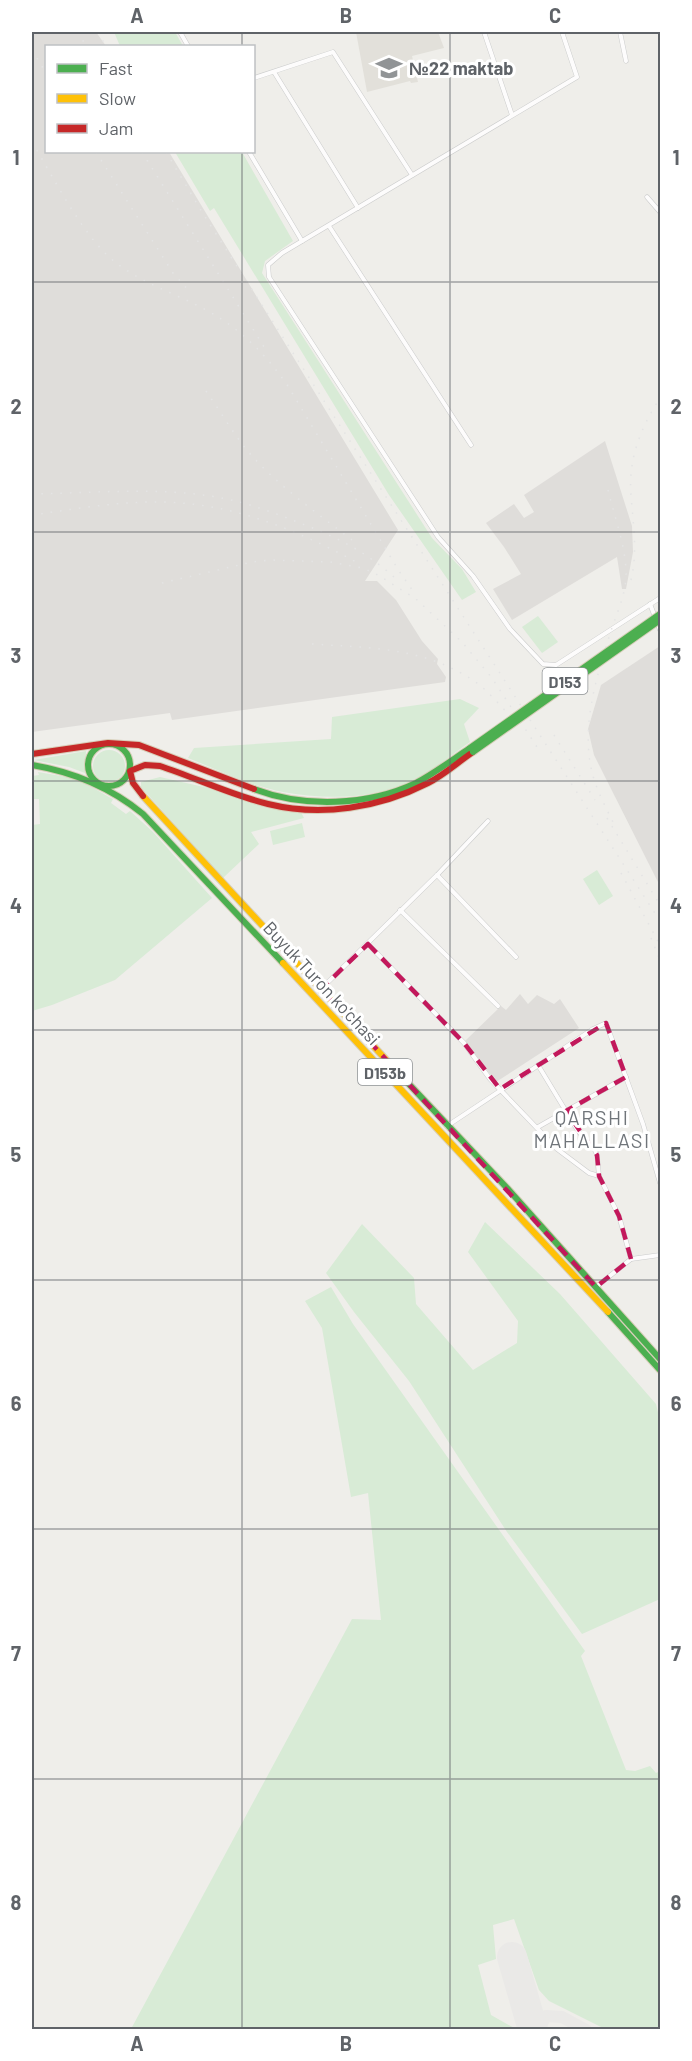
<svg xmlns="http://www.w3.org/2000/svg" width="692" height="2061" viewBox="0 0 692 2061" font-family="Barlow,sans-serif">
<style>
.industrial{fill:#dfddda}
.education{fill:#e2e0da}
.green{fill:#d8ebd6}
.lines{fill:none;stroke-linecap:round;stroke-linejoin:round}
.taxiway{stroke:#eae9e7;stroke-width:12}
.runway{stroke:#eae9e7;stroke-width:30}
.street-casing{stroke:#cbcccc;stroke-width:5}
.fast-casing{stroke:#d7ceb8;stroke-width:8}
.slow-casing{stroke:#d7ceb8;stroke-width:8}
.jam-casing{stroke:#d7ceb8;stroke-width:8}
.street{stroke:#fdfcfc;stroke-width:4}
.fast{stroke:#4caf50;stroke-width:6}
.slow{stroke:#ffc107;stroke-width:6}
.jam{stroke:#c62828;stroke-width:6}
.rail{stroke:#e4e4e4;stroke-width:1.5;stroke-dasharray:1.5 8;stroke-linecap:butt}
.fast-bridge-casing{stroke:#d7ceb8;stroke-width:8;stroke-linecap:butt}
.fast-bridge{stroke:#4caf50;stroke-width:6}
.marked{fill:none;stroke:#c2185b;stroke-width:4.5;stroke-dasharray:12 8;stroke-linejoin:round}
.grid{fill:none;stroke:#5f6368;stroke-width:1.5;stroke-opacity:0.55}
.labels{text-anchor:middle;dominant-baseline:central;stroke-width:6;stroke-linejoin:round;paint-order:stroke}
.shield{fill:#fff;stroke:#8f9295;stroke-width:1.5}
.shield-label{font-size:16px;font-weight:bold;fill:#5f6368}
.poi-label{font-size:18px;font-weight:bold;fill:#5f6368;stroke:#fff;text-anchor:start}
.street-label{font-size:18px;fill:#5f6368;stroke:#fff}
.neighbourhood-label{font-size:20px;letter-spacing:1.5px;fill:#70757a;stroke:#fff}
.neatline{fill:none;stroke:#5f6368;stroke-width:2}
.grid-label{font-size:20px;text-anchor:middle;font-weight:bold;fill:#5f6368}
</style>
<rect width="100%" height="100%" fill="#efeeea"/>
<!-- industrial -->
<g class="industrial">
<polygon points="32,32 96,32 106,46 46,46 46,152 169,152 398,530 365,581 377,581 396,600 422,641 438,659 437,664 446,677 445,682 172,720 170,713 32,732"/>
<polygon points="605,441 632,526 633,552 626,589 622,589 617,557 512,620 493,589 521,574 504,547 486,523 514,504 524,518 534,512 524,495"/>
<polygon points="660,646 660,886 594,755 588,729 601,685"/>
<polygon points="520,994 528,1004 537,995 554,1004 560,999 579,1028 496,1082 465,1041 501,1006 506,1010"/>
</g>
<!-- education -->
<polygon class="education" points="356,32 438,32 444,48 412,56 418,82 411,83 410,81 367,92"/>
<!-- green -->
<g class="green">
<polygon points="114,32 175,32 183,46 120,46"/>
<polygon points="175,152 242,152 293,241 265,261 262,273 432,538 462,569 476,592 462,600 389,495 214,208 210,211"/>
<polygon points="538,616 558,642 542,653 522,627"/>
<path d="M460,699l19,9 -15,16 6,18c-16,11 -32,25 -49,34 -41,24 -93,24 -138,16 -33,-6 -64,-22 -95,-34l6,-10 137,-9 1,-22z"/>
<circle cx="109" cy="766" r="16"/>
<polygon points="86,751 85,773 69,767 34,760"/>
<polygon points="38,772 78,779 109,797 113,799 111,803 126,814 130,811 153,832 212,898 115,980 52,1005 32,1011 32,825 40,824 39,799 32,799 32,776 39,775"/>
<polygon points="160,777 208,788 266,808 301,812 304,818 251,832 259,844 223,878 141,787 141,782"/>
<polygon points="302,823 305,837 273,845 270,831"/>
<polygon points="597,870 613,896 599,905 583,879"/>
<polygon points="485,1222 560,1294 656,1404 660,1421 660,1599 582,1634 507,1532 409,1381 354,1312 326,1273 362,1224 414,1278 416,1304 473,1370 517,1343 518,1321 468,1252"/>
<polygon points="331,1287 353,1324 585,1651 581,1656 626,1770 635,1771 650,1766 656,1773 660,1771 660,2029 605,2029 549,2001 539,1990 514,1919 493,1925 496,1959 478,1965 491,2015 516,2029 131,2029 352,1619 381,1620 368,1493 351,1497 322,1328 305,1301"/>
</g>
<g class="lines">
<!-- taxiway -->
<polyline class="taxiway" points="538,2030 546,2016 562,2017 586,2030"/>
<!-- runway -->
<polyline class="runway" points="512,1957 533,2030"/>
<!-- street casing -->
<g class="street-casing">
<g id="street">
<polyline points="180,32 188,46"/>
<polyline points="484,32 512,115"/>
<polyline points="562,32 577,77 282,253 268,265 269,277 438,537 473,576 510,629 543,664 556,665 660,598"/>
<polyline points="620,32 626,61"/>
<polyline points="274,72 358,208"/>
<polyline points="254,78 333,52 412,175"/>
<polyline points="249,152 302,241"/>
<polyline points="647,197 660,212"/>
<polyline points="329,226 471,445"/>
<polyline points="650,604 660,630"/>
<polyline points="437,875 516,957"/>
<polyline points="400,910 498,1006"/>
<polyline points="368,944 464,1043 490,1079 557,1149 589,1173 599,1176"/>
<polyline points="321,989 437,875 488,821"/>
<polyline points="538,1065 578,1131 594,1148 597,1155 599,1176 619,1216 631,1259"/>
<polyline points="447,1126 593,1029 606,1023 643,1124 660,1183"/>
<polyline points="538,1127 626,1077"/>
<polyline points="596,1287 631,1259 660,1255"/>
</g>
</g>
<!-- fast casing -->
<g class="fast-casing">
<g id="fast">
<circle cx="109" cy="765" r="21"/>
<path d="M32,765c42,7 78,22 111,49l140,149"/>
<path d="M254,789c50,19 114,17 162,-6 19,-10 36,-23 54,-35"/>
<polyline points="390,1064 507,1188 660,1359"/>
<polyline points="608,1312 660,1370"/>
</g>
</g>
<!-- slow casing -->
<g class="slow-casing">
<g id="slow">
<polyline points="143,796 390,1064"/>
<polyline points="283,963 608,1312"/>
</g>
</g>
<!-- jam casing -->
<g class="jam-casing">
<g id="jam">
<polyline points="32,754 108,743 139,745 254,789"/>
<path d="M143,796l-10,-13 -3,-12 15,-6 15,1c36,12 71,29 108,38 53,13 111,4 160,-21 16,-8 30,-21 45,-31"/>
</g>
</g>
<!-- street -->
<use href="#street" class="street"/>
<!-- fast -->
<use href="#fast" class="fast"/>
<!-- slow -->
<use href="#slow" class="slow"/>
<!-- jam -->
<use href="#jam" class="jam"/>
<!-- rail -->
<g class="rail">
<polyline points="78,32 86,46"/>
<polyline points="98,32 106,46"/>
<polyline points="32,50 46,73"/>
<path d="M32,142c22,36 51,95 83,120 28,22 62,32 93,49 34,19 58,44 80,75l111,185 14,20"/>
<polyline points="96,152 173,273 191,293"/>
<polyline points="142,152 266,350"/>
<polyline points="166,152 202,212 660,921"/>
<path d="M206,391c15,21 29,46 46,65 29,32 65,57 100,84"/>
<path d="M608,490c7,29 19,59 18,89 -2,21 -11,38 -17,58 -13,42 -28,90 -17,135 4,17 13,34 21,50"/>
<path d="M32,494c64,-1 132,-8 195,5 27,6 53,16 78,26 34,13 64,29 90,53"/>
<path d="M32,515c43,-6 88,-14 132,-13 71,2 133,28 194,61"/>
<path d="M631,580c7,-29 2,-56 0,-85 -3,-36 10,-68 29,-97"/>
<polyline points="162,583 252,562 270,560 330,562 363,568 378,575 416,599 462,642 492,678 537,747"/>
<path d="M312,644c61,4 117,3 169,42 10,9 20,20 29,30"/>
<polyline points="554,735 595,800"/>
<polyline points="607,818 660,905"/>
<polyline points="621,873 660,945"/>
<polyline points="651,938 660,960"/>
</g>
<!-- fast-bridge casing -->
<g class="fast-bridge-casing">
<g id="fast-bridge">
<polyline points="470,748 660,614"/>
<polyline points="473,752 660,620"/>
</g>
</g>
<!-- fast-bridge -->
<use href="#fast-bridge" class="fast-bridge"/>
</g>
<!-- marked area -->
<path class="marked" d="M368,944l96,99 36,46 106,-66 20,54 -60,34 31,44 2,21 20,40 12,43 -35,28 -275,-298z"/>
<!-- grid -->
<path class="grid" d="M242,32v14M450,32v1998M242,152v1878M32,282h628M32,532h628M32,781h628M32,1030h628M32,1280h628M32,1529h628M32,1779h628"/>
<!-- icons -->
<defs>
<g id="school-bare" transform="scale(2.07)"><path d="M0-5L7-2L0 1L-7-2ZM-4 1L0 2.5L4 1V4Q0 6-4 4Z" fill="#919496" stroke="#fff" stroke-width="2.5" paint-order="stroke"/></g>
</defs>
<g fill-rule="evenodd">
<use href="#school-bare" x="389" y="68"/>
</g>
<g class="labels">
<!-- shield labels -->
<g class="shield">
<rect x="542.5" y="668" width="45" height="26" rx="4.5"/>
<rect x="358" y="1059" width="54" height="26" rx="4.5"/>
</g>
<g class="shield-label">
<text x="565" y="681">D153</text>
<text x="385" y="1072">D153b</text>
</g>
<!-- poi labels -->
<g class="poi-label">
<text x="409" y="68">№22 maktab</text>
</g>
<!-- street labels -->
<g class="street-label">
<text transform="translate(322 983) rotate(47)">Buyuk Turon ko'chasi</text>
</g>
<!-- neighbourhood labels -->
<g class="neighbourhood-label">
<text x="592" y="1117">QARSHI<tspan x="592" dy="23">MAHALLASI</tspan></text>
</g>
</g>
<!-- border -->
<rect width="692" height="2061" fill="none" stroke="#ffffff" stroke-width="66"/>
<!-- legend -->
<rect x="45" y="45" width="210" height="108" fill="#ffffff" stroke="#bfc1c3" stroke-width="1.5"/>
<rect x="57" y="64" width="30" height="9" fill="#4caf50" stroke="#bfc1c3" stroke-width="1.5"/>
<text x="99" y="75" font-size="18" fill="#5f6368">Fast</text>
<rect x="57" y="94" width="30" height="9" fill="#ffc107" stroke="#bfc1c3" stroke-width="1.5"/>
<text x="99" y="105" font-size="18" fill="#5f6368">Slow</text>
<rect x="57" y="124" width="30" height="9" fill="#c62828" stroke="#bfc1c3" stroke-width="1.5"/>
<text x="99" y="135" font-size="18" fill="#5f6368">Jam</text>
<rect x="33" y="33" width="626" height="1995" class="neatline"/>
<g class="grid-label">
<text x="137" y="23">A</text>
<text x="346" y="23">B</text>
<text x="555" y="23">C</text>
<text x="16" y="165">1</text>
<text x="676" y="165">1</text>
<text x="16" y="414">2</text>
<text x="676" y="414">2</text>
<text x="16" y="663">3</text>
<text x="676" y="663">3</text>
<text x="16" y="913">4</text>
<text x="676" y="913">4</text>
<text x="16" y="1162">5</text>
<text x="676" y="1162">5</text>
<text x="16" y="1411">6</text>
<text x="676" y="1411">6</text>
<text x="16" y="1661">7</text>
<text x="676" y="1661">7</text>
<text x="16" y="1910">8</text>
<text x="676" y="1910">8</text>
<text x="137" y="2051">A</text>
<text x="346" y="2051">B</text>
<text x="555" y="2051">C</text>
</g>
</svg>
